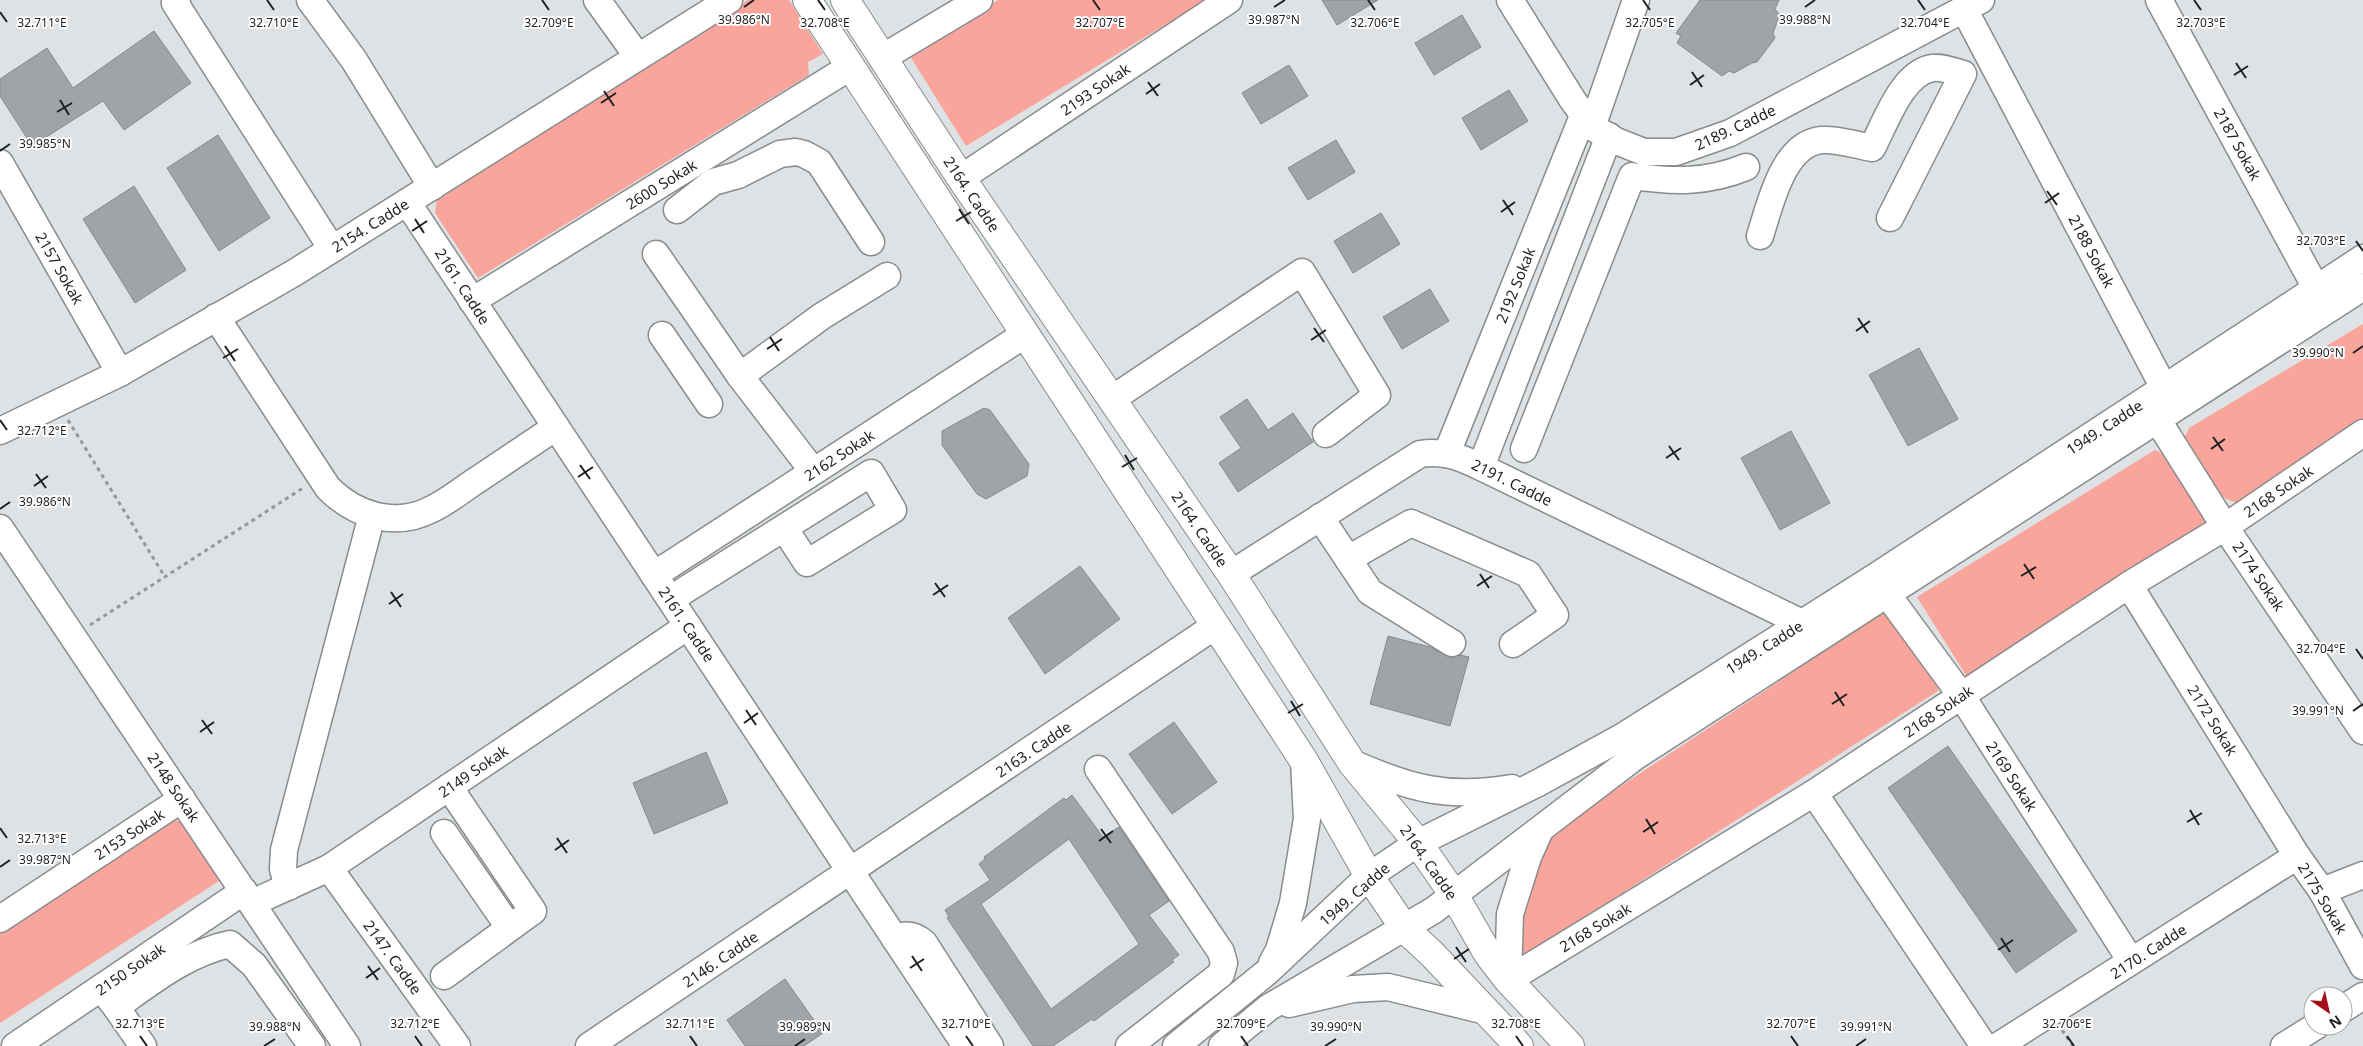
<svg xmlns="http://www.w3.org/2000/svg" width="2363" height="1046" viewBox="0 0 2363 1046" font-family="'Noto Sans',sans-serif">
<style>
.green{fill:#f9a59c}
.building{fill:#a1a4a6;stroke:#878a8b;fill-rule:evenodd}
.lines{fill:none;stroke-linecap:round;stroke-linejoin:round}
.minor-casing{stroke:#888c8d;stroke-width:29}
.major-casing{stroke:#888c8d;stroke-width:30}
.path{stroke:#959899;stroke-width:3;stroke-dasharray:4 4;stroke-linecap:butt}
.minor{stroke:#fff;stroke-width:26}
.major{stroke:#fff;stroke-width:28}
.ticks{fill:none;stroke:#1f2021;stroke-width:2}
.labels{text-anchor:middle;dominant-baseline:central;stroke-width:4;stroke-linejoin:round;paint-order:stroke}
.street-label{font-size:15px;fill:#1f2021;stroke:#fff}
.ticks-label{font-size:12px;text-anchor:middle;fill:#1f2021;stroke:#fff;stroke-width:4;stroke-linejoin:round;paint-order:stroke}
</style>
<rect width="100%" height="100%" fill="#dee2e4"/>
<!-- green -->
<g class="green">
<polygon points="748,0 789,0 823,54 808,62 809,75 478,278 435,213 437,199"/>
<polygon points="998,0 1206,0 966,146 910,56"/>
<polygon points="2363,324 2363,421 2239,504 2217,495 2183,441 2189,428"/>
<polygon points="2155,450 2163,454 2209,523 1967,677 1917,597"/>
<path d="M1893,606l45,67v18l-417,267c0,-35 5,-79 24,-110 7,-12 19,-22 29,-31z"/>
<polygon points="165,817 187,824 219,881 0,1023 0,926"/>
</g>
<!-- building -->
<g class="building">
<polygon points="1322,0 1378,0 1337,25"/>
<polygon points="1700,0 1779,0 1775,9 1780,15 1773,33 1775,38 1757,62 1752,63 1734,73 1729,71 1722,76 1677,43 1681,36 1676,33"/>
<polygon points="1462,15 1481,47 1434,75 1415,43"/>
<polygon points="154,31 191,83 124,130 103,101 32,146 0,96 0,79 47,48 73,88"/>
<polygon points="1289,65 1308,96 1261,124 1242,93"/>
<polygon points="1509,90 1528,121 1481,150 1462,118"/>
<polygon points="218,135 270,218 219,251 167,168"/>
<polygon points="1336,140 1355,172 1308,200 1288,168"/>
<polygon points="134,186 186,270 135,303 83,219"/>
<polygon points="1381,213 1400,244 1353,273 1334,241"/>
<polygon points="1430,289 1449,321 1402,349 1383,317"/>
<polygon points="1919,348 1958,419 1908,446 1869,375"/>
<polygon points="1247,399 1268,430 1293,413 1313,442 1238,492 1219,463 1241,448 1220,417"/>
<polygon points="984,408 990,410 1029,464 1027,476 986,499 977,494 942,445 942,431"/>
<polygon points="1791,431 1830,503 1780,530 1741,458"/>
<polygon points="1080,566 1120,619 1045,674 1008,618"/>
<polygon points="1388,636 1430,647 1451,658 1460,655 1469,657 1450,726 1370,704"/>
<polygon points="1174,722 1217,782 1172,814 1129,754"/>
<polygon points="1948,746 2077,931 2016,973 1888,788"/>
<polygon points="706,752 728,803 654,834 633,783"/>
<path d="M1072,795l31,42 16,-10 50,74 -20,14 30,40 -7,5 2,2 -80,59 -2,-2 -39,27h-20l-86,-128 2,-1 -4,-7 45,-30 -11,-16 6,-5 -1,-2 80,-59 2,2zM1069,839l70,105 -88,65 -70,-105z"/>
<polygon points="785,979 823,1033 804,1046 745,1046 727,1020"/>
</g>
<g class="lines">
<!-- minor casing -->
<g class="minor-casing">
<g id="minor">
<polyline points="177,0 175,3 332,249"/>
<polyline points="310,0 354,60 432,187"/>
<polyline points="597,0 638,57"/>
<polyline points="1510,0 1572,99 1592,127 1616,141 1644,152 1676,152 1730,133 1981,0"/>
<polyline points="2159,0 2316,288"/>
<polyline points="1964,9 2164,388"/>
<polyline points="882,58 979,0"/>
<polyline points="1592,127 1636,0"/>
<polyline points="0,163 120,373"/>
<polyline points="961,178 1229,0"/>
<polyline points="407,202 966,1046"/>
<polyline points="677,210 713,182 738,175 780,154 796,152 804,154 819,162 871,242"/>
<path d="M1760,236c10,-31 23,-93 62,-96 16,-1 34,5 50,8 13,-24 30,-76 61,-80 10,-1 20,3 30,6l-73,144"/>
<polyline points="656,254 740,376 813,471"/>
<polyline points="472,301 850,67"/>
<path d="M216,317l112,171c28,28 68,40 104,21 17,-8 32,-21 48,-31 25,-17 51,-34 76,-51"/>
<polyline points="662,335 709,404"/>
<polyline points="740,376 822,316 887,276"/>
<polyline points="1112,399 1302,272 1377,395 1326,434"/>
<polyline points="2157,419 2225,527 2363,731"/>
<polyline points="0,431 120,373 294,273 729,0"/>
<path d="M1524,449l108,-273c41,6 75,7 114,-9"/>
<polyline points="1447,453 1583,116"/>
<polyline points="1481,467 1609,136"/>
<polyline points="1320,517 1370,592 1452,643"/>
<polyline points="0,528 347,1046"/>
<polyline points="1348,559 1411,523 1528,574 1555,615 1513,644"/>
<path d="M1231,574l189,-120c23,-4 40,3 61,13l321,156"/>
<polyline points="654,575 1024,335"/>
<polyline points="2129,585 2297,856 2322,891 2363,966"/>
<polyline points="1887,594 1961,695 2131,961"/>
<polyline points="671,600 685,590 871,473 893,510 807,563 784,528"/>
<path d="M1352,763c59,26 96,36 160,25"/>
<polyline points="1098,769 1221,952 1224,963 1221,974 1129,1046"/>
<polyline points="1814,793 1984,1046"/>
<polyline points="1540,830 1528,857 1510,914 1508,980 1814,793 2129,585 2225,527 2363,433"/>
<polyline points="444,833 509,927"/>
<polyline points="329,868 457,1046"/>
<polyline points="288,887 283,869 284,850 372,515"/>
<polyline points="2322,891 2363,875"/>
<polyline points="252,903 329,868 688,626"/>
<polyline points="0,919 182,799"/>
<path d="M895,939c11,-6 20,-4 29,4l66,103"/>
<polyline points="1272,963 1279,950 1293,903 1307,819 1304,761"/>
<polyline points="444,976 533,911 449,787"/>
<path d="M101,988l15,19c35,-25 71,-54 114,-63l24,21 58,81"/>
<polyline points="1289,1004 1353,989 1388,987 1486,1011"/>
<polyline points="116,1007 143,1046"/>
<polyline points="2343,1009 2363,996"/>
<polyline points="15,1046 244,891"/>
<polyline points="589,1046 1215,626"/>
<polyline points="1176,1046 1267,972 1369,876 1418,843 1538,783 1622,737 1875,577 2363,258"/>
<polyline points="1222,1046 1268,1008 1434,910 1636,756 2363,287"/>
<polyline points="1998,1046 2297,856"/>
<polyline points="2284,1046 2316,1026"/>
</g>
</g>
<!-- major casing -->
<g class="major-casing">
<g id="major">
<polyline points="807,0 1304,761 1369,876 1405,929 1432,954 1519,1046"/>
<polyline points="845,0 961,178 1231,574 1352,763 1418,843 1454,895 1488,954 1508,980 1570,1046"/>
</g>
</g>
<!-- path -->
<g class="path">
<polyline points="68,420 165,577"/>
<polyline points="90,625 303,488"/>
<polyline points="2062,1030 2073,1046"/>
</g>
<!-- minor -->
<use href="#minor" class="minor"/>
<!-- major -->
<use href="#major" class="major"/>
</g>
<!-- ticks -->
<path class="ticks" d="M267,0l7,10M542,0l7,10M818,0l7,10M1093,0l7,10M1368,0l7,10M1643,0l7,10M1918,0l7,10M2194,0l7,10M744,7l10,-7M1274,7l11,-7M1805,7l10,-7M0,12l7,10M2236,63l10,15M1692,72l10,15M2234,75l14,-9M1148,82l10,14M1690,85l14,-10M604,91l10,15M1146,94l14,-10M60,100l9,15M601,103l15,-10M57,112l15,-9M0,151l10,-7M2047,191l10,14M1503,200l10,15M2045,203l14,-10M959,209l10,15M1501,212l14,-10M415,219l9,14M956,221l15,-9M412,231l15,-10M2356,241l7,10M1858,318l10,15M1314,328l10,14M1856,331l14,-10M770,337l9,14M1311,340l15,-10M225,346l10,15M767,349l15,-10M2353,353l10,-7M223,358l15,-9M0,420l7,10M2213,437l10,14M1669,446l10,14M2211,449l14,-10M1125,455l9,15M1666,458l15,-10M580,465l10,14M1122,467l15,-9M36,474l10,14M578,477l15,-10M34,486l14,-10M0,509l10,-7M2024,564l10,15M1480,574l9,14M2021,576l15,-9M935,583l10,14M1477,586l15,-10M391,592l10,15M933,595l15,-10M389,604l14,-10M2356,649l7,10M1835,692l9,14M1291,701l9,15M1832,704l15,-10M746,710l10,15M2353,711l10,-7M1288,713l15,-9M202,720l10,14M744,723l14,-10M200,732l14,-10M2190,810l9,15M1646,819l9,15M2187,822l15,-9M0,828l7,10M1101,829l10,14M1643,832l15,-10M557,838l10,15M1099,841l14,-10M555,850l14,-10M0,867l10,-7M2001,938l9,14M1456,947l10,15M1998,950l15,-10M912,956l10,15M1454,959l15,-10M368,966l10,14M910,968l14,-9M366,978l14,-10M140,1036l7,10M415,1036l7,10M690,1036l7,10M966,1036l7,10M1241,1036l7,10M1516,1036l7,10M1791,1036l7,10M2067,1036l7,10M264,1046l11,-7M795,1046l10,-7M1325,1046l11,-7M1856,1046l10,-7"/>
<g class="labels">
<!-- street labels -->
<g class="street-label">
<text transform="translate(1095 89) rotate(-34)">2193 Sokak</text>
<text transform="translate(1735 127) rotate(-25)">2189. Cadde</text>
<text transform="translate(2238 144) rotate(61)">2187 Sokak</text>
<text transform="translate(661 184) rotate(-32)">2600 Sokak</text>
<text transform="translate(972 194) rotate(56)">2164. Cadde</text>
<text transform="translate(370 225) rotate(-32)">2154. Cadde</text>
<text transform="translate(2092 251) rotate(62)">2188 Sokak</text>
<text transform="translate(60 268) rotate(60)">2157 Sokak</text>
<text transform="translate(1515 285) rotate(-68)">2192 Sokak</text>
<text transform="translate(463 286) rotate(57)">2161. Cadde</text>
<text transform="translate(2104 427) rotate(-33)">1949. Cadde</text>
<text transform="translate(839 455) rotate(-33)">2162 Sokak</text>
<text transform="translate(1512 482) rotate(26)">2191. Cadde</text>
<text transform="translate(2278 491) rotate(-34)">2168 Sokak</text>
<text transform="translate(1200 529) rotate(56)">2164. Cadde</text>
<text transform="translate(2259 576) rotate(56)">2174 Sokak</text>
<text transform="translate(687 624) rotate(56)">2161. Cadde</text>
<text transform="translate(1764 647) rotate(-32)">1949. Cadde</text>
<text transform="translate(1938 711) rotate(-34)">2168 Sokak</text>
<text transform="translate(2213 720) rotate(58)">2172 Sokak</text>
<text transform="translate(1033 749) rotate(-34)">2163. Cadde</text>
<text transform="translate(473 771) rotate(-34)">2149 Sokak</text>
<text transform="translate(2012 776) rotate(57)">2169 Sokak</text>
<text transform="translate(174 787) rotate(56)">2148 Sokak</text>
<text transform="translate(129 834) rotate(-33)">2153 Sokak</text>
<text transform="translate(1429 862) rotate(55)">2164. Cadde</text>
<text transform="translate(1354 894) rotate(-41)">1949. Cadde</text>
<text transform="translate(2323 898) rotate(59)">2175 Sokak</text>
<text transform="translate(1595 927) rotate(-31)">2168 Sokak</text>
<text transform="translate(2148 951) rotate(-33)">2170. Cadde</text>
<text transform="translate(393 957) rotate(54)">2147. Cadde</text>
<text transform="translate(720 959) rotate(-34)">2146. Cadde</text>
<text transform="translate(130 969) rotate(-34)">2150 Sokak</text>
</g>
</g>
<g class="ticks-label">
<text x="744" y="24">39.986°N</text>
<text x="1274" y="24">39.987°N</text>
<text x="1805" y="24">39.988°N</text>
<text x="42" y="27">32.711°E</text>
<text x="549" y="27">32.709°E</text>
<text x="825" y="27">32.708°E</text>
<text x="1100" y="27">32.707°E</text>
<text x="1650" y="27">32.705°E</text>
<text x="1925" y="27">32.704°E</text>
<text x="2201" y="27">32.703°E</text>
<text x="274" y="27">32.710°E</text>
<text x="1375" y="27">32.706°E</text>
<text x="45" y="148">39.985°N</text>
<text x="2321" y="245">32.703°E</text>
<text x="2318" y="357">39.990°N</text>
<text x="42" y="435">32.712°E</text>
<text x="45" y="506">39.986°N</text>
<text x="2321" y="653">32.704°E</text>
<text x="2318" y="715">39.991°N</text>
<text x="42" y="843">32.713°E</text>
<text x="45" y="864">39.987°N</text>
<text x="140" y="1028">32.713°E</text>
<text x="415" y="1028">32.712°E</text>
<text x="690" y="1028">32.711°E</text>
<text x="966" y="1028">32.710°E</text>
<text x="1241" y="1028">32.709°E</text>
<text x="1516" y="1028">32.708°E</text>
<text x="1791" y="1028">32.707°E</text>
<text x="2067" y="1028">32.706°E</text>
<text x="275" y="1031">39.988°N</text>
<text x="805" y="1031">39.989°N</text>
<text x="1336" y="1031">39.990°N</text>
<text x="1866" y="1031">39.991°N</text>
</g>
<!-- north arrow -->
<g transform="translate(2328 1011) rotate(146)"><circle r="24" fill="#ffffff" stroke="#a5a6a6"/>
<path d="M0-4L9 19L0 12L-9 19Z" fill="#a60f19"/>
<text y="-8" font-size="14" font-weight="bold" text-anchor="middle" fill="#1f2021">N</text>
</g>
</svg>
